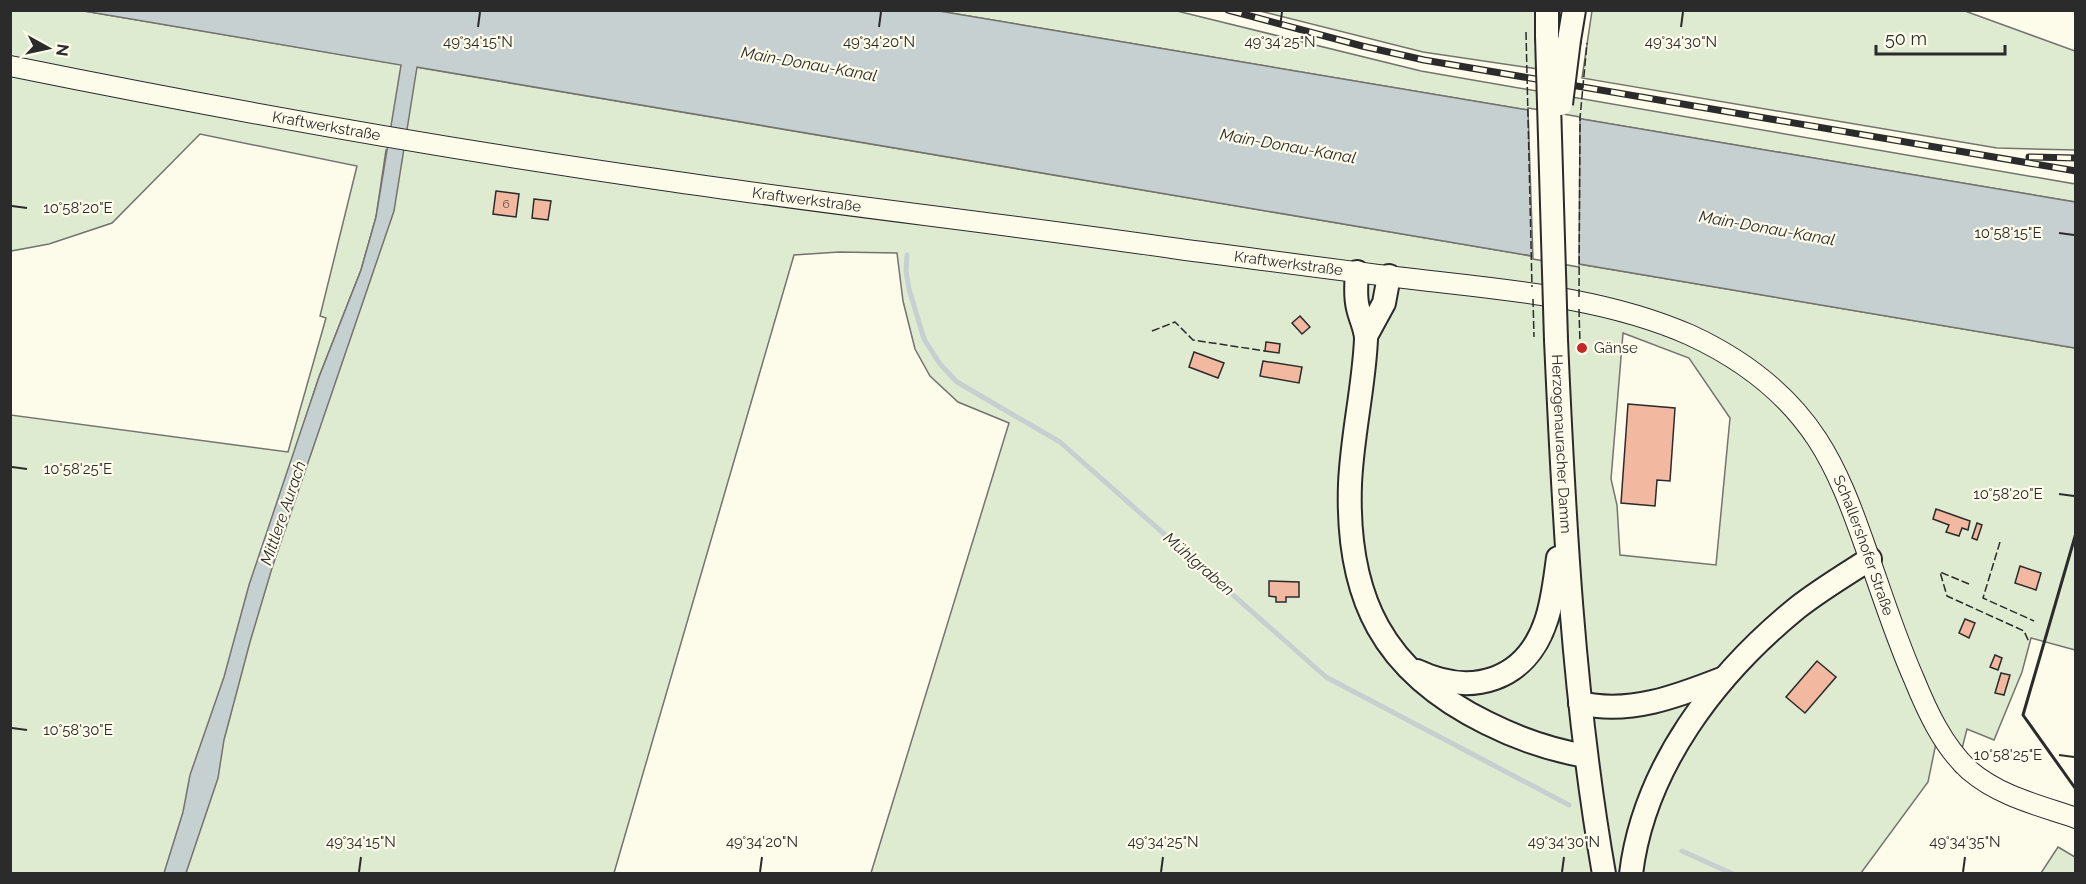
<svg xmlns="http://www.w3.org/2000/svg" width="2086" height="884" viewBox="0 0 2086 884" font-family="Raleway,sans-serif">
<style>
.green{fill:#deebd1;stroke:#74746e;stroke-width:1.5;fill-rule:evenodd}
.water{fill:#c7d0d0;stroke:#74746e;stroke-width:1.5}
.pier{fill:#fdfbea;stroke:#74746e;stroke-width:1.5}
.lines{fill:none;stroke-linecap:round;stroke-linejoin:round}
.stream{stroke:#c7d0d0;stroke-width:5}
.building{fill:#f2b8a0;stroke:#2b2b2b;stroke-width:1.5}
.tertiary-casing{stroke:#2b2b2b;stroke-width:22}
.secondary-casing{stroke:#2b2b2b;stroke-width:26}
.tertiary{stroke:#fdfbea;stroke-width:20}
.secondary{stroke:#fdfbea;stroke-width:22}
.rail-casing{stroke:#2b2b2b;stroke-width:7}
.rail{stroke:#fdfbea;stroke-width:4.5;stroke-dasharray:14;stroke-linecap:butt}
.secondary-bridge-casing{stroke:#2b2b2b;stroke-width:26;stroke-linecap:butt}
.secondary-bridge{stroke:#fdfbea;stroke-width:22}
.fence{stroke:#2b2b2b;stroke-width:1.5;stroke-dasharray:8 3;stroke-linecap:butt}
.wall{stroke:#2b2b2b;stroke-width:3}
.ticks{fill:none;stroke:#2b2b2b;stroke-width:2}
.poi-dot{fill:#c62828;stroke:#fdfbea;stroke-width:2}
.labels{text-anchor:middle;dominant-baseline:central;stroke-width:4.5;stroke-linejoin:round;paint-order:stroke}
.number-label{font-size:12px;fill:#5d4e48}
.street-label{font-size:15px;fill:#2b2b2b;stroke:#fdfbea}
.poi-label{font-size:15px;fill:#2b2b2b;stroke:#fdfbea;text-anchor:start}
.water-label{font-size:16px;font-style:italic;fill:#2b2b2b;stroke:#fdfbea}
.ticks-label{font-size:15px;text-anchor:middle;fill:#2b2b2b;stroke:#fdfbea;stroke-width:4.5;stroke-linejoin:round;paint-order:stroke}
</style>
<rect width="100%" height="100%" fill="#fdfbea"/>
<!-- green -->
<g class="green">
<path d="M11,11h73l1991,337v302l-44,-12 -9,34 -28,68 -27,-11 -11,43 -20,-29 -8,39 -67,91h-990l138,-450 -51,-21 -28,-26 -15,-27 -12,-48 -6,-48 -58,-1 -45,3 -180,618h-603v-458l277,37 38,-134 -6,-2 37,-150 -157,-32 -88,89 -63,21 -38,7zM386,150l16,2 -9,59 -84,247 -15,-4 25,-77 42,-107 15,-53zM1623,333l66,25 41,60 -14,147 -96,-10 -3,-50 -6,-26z"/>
<polygon points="939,11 1177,11 1421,71 2075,184 2075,202"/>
<polygon points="1260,11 1543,11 1552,71 1423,52"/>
<polygon points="1592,11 1965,11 2075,51 2075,150 1997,148 1582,78"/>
<polygon points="2058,847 2075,857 2075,873 2041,873"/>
</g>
<!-- water -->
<polygon class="water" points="84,11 939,11 2075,202 2075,348 417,67 394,211 272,568 250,642 224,740 218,778 186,873 164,873 183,812 190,775 224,677 249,585 319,377 361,270 376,217 401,65"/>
<!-- pier -->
<polygon class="pier" points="1528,108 1580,117 1579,267 1533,259"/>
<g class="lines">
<!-- stream -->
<g class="stream">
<polyline points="907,255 906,271 909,289 924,339 940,364 957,382 1060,442 1326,677 1569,805"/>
<polyline points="1682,851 1733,874"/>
</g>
</g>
<!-- building -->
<g class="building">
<polygon points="496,191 519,194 516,217 493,214"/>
<polygon points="534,199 551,201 548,220 532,218"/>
<polygon points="1300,316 1310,327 1302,334 1292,323"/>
<polygon points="1266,342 1280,344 1279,353 1265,351"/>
<polygon points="1194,352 1224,363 1218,378 1189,367"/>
<polygon points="1263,361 1302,367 1299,383 1260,376"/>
<polygon points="1628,404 1675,408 1670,481 1657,480 1655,506 1621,503"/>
<polygon points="1936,509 1970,521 1968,530 1962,528 1959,536 1946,532 1949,525 1933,519"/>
<polygon points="1977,523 1982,525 1977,540 1972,538"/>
<polygon points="2020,566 2041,573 2036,590 2015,583"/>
<polygon points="1269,581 1299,582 1299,597 1286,597 1286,602 1276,602 1276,597 1269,596"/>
<polygon points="1965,619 1975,623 1969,638 1959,633"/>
<polygon points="1995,655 2002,658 1998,670 1990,667"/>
<polygon points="1817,661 1836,677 1805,713 1786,697"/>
<polygon points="2001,673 2010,675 2004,695 1995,693"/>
</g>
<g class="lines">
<!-- tertiary casing -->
<g class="tertiary-casing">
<g id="tertiary">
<path id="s1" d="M10,66c217,44 435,83 653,114 171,25 344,44 516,69 78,10 156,21 234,30 93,11 191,18 277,56 50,23 96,57 127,104 21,32 35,70 48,107 16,45 30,90 49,133 13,32 29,67 55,91 30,26 69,35 107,48"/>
</g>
</g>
<!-- secondary casing -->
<g class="secondary-casing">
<g id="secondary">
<polyline points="1547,10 1547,36"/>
<polyline points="1569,40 1574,10"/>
<path d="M1357,272c-1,12 -2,25 1,36 2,10 8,21 8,31 -2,48 -14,96 -16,145 -4,114 33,188 137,239 32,16 63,27 99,33"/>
<polyline points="1366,336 1384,303 1389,276"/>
<path id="s2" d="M1556,340c8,179 17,357 48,534"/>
<path d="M1417,671c55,26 109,10 129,-50 7,-20 9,-42 12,-63"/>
<path d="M1580,703c49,12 98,-7 144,-25"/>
<path d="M1631,874c13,-107 85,-200 166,-266 23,-18 48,-33 73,-49"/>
</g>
</g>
<!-- tertiary -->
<use href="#tertiary" class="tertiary"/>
<!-- secondary -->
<use href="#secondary" class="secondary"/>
<!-- rail casing -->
<g class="rail-casing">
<g id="rail">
<polyline points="1228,10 1362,46 1424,60 2076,171"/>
<polyline points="2029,157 2076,158"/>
</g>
</g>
<!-- rail -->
<use href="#rail" class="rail"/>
<!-- secondary-bridge casing -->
<g class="secondary-bridge-casing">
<g id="secondary-bridge">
<polyline points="1547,36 1556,340"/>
<polyline points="1561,104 1569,40"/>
</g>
</g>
<!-- secondary-bridge -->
<use href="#secondary-bridge" class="secondary-bridge"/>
<!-- fence -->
<g class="fence">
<polyline points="1526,32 1532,287"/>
<polyline points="1579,297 1580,118 1587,43"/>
<polyline points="1533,299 1534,337"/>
<polyline points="1579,309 1580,344"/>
<polyline points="1152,331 1175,322 1193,340 1265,351"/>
<polyline points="2000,542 1983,598 2034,621"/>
<polyline points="1969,584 1940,572 1947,596 2024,631 2029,642"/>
</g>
<!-- wall -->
<polyline class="wall" points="2075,788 2023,715 2076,533"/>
</g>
<!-- ticks -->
<path class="ticks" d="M478,27l2,-15M879,27l2,-15M1280,27l2,-15M1681,27l2,-15M12,206l15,2M2059,233l15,2M12,467l15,2M2059,494l15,2M12,728l15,2M2059,755l15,2M359,872l2,-15M760,872l2,-15M1161,872l2,-15M1562,872l2,-15M1963,872l2,-15"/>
<!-- markers -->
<circle class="poi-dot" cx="1582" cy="348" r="6"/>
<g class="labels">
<!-- number labels -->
<g class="number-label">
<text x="506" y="204">6</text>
</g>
<!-- street labels -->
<g class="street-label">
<text stroke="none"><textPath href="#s1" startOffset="322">Kraftwerkstraße</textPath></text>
<text stroke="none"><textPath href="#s1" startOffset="808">Kraftwerkstraße</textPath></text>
<text stroke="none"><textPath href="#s1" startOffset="1294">Kraftwerkstraße</textPath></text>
<text stroke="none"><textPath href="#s2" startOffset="104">Herzogenauracher Damm</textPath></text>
<text stroke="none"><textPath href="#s1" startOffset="1986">Schallershofer Straße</textPath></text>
</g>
<!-- poi labels -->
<g class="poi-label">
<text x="1594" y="348">Gänse</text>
</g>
<!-- water labels -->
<g class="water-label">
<text transform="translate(809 64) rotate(10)">Main-Donau-Kanal</text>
<text transform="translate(1288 146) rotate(10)">Main-Donau-Kanal</text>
<text transform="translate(1767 228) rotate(10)">Main-Donau-Kanal</text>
<text transform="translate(283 513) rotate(-71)">Mittlere Aurach</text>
<text transform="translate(1199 564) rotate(41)">Mühlgraben</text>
</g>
</g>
<g class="ticks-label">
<text x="478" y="47">49°34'15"N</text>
<text x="879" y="47">49°34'20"N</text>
<text x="1280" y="47">49°34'25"N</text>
<text x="1681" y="47">49°34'30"N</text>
<text x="78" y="213">10°58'20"E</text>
<text x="2008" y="238">10°58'15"E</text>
<text x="78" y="474">10°58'25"E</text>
<text x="2008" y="499">10°58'20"E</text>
<text x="78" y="735">10°58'30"E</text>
<text x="2008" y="760">10°58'25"E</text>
<text x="361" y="847">49°34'15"N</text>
<text x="762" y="847">49°34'20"N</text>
<text x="1163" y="847">49°34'25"N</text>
<text x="1564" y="847">49°34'30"N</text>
<text x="1965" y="847">49°34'35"N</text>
</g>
<!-- border -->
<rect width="2086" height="884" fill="none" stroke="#2b2b2b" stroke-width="24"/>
<!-- north arrow -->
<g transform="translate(48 48) rotate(98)" stroke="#fdfbea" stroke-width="4.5" paint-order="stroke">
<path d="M0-4.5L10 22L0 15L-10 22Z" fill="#2b2b2b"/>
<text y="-9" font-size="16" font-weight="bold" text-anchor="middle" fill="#2b2b2b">N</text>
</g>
<!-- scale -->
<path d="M1876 45v9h129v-9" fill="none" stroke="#2b2b2b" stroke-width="3"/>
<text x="1885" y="45" font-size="18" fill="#2b2b2b" stroke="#fdfbea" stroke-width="4.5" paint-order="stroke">50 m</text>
</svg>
